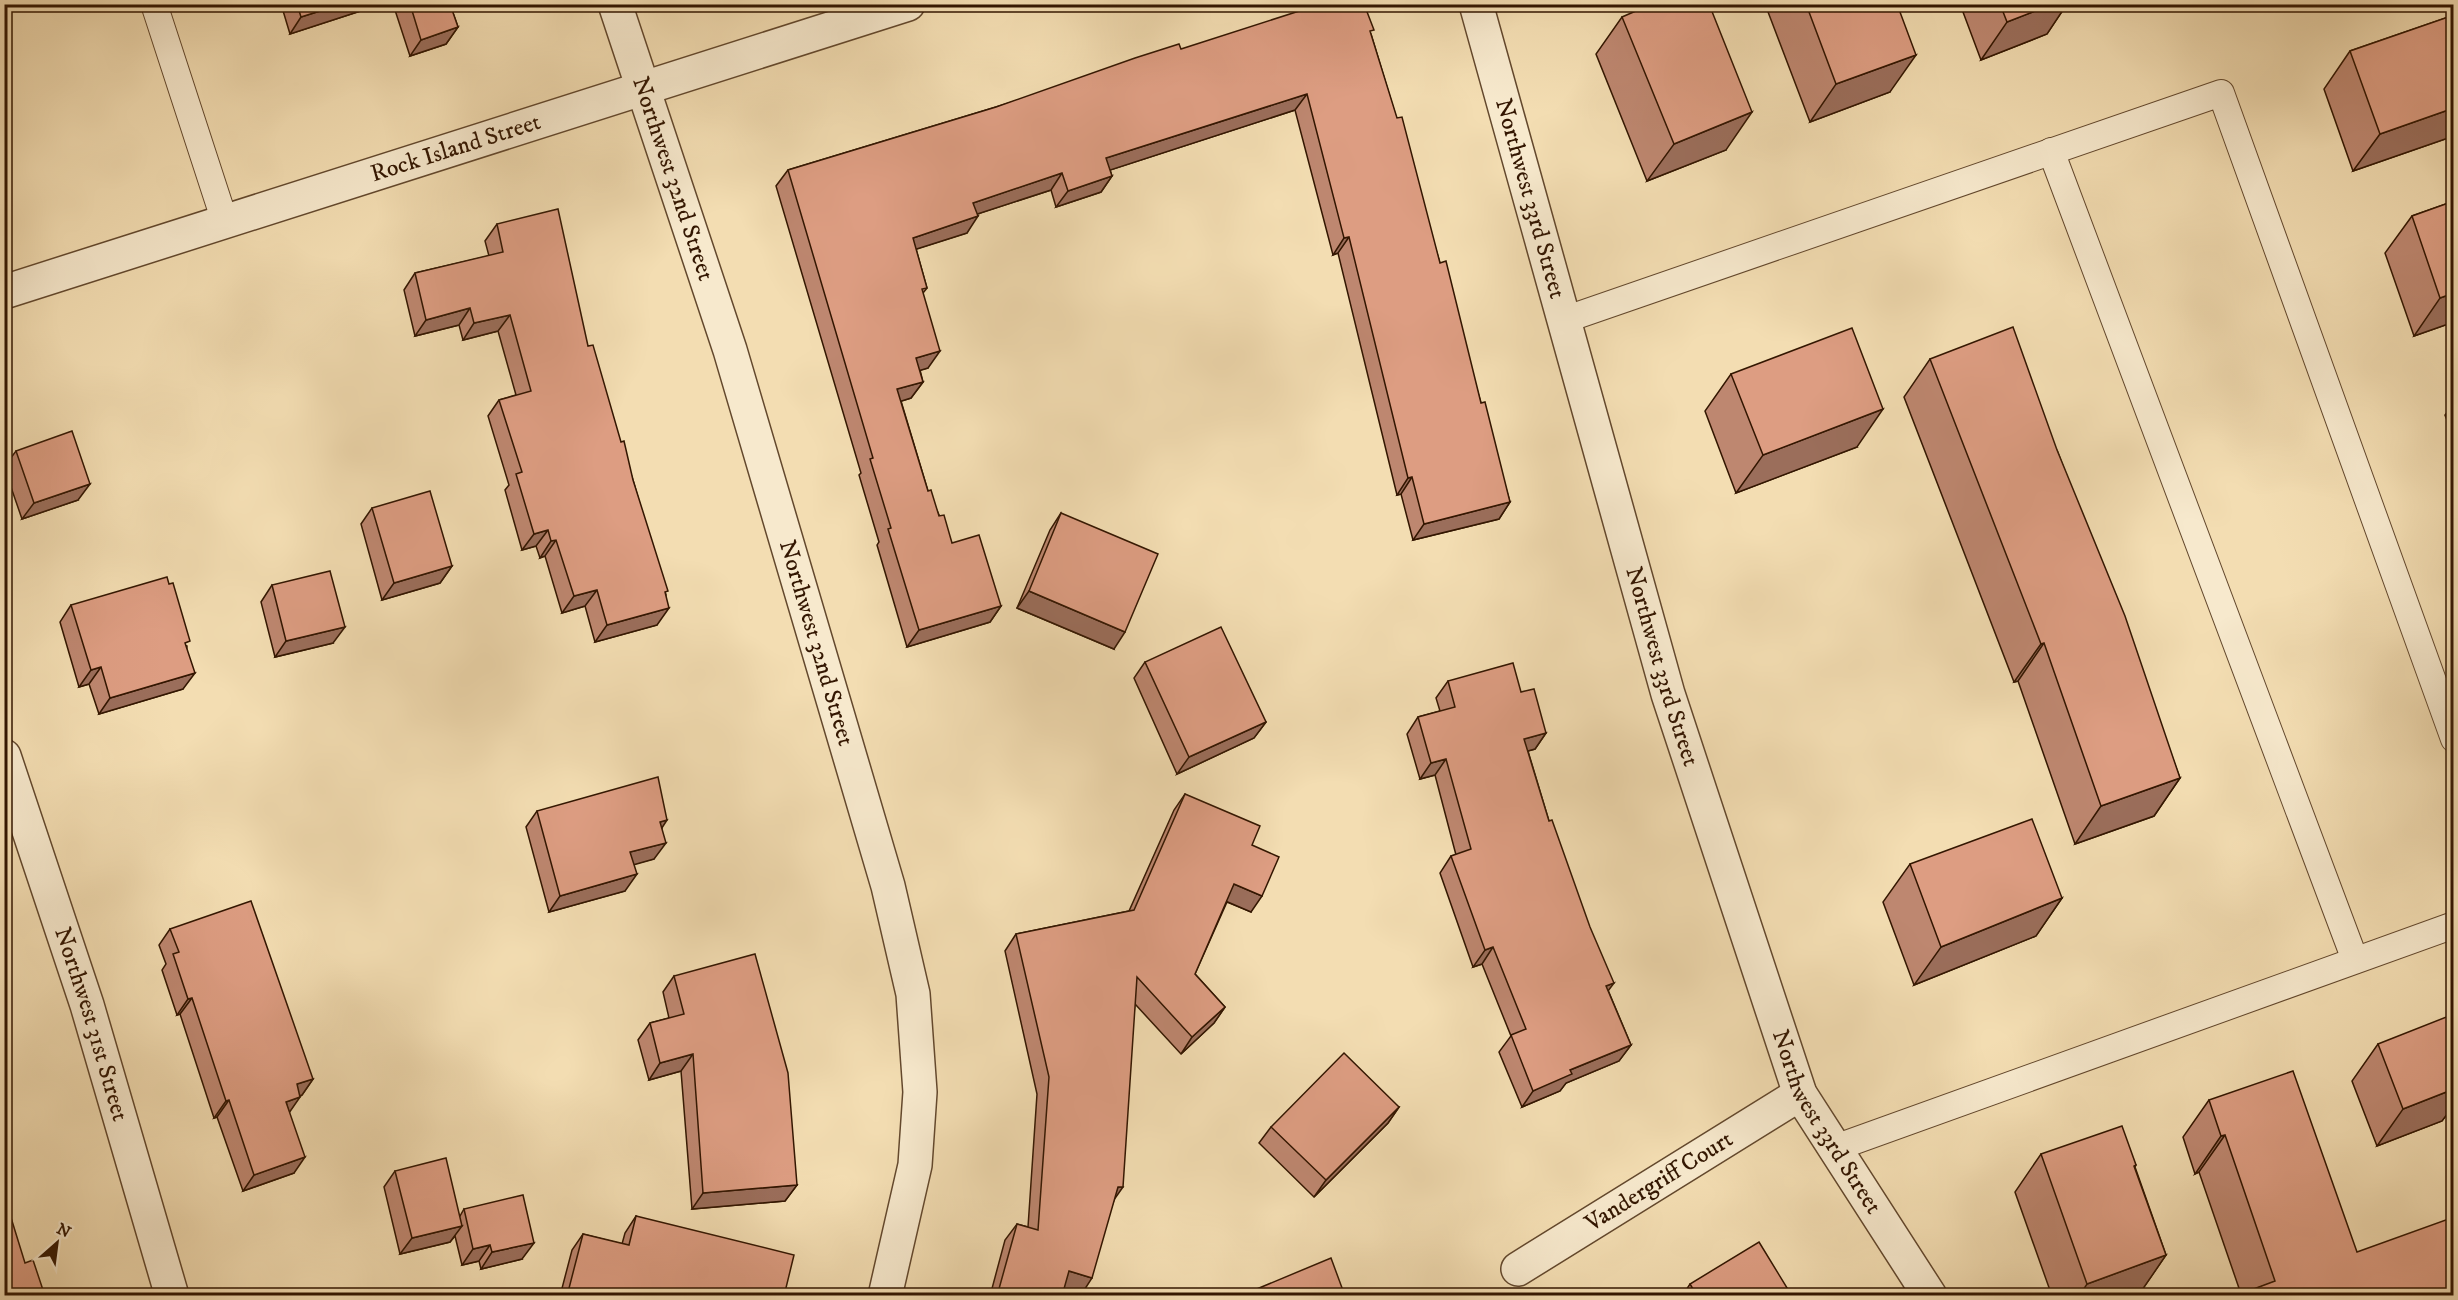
<svg xmlns="http://www.w3.org/2000/svg" width="2458" height="1300" viewBox="0 0 2458 1300" font-family="'IM FELL DW Pica',serif">
<style>
.lines{fill:none;stroke-linecap:round;stroke-linejoin:round}
.lane-casing{stroke:#63482d;stroke-width:28}
.street-casing{stroke:#63482d;stroke-width:36}
.lane{stroke:#f7e9cd;stroke-width:26}
.street{stroke:#f7e9cd;stroke-width:33}
.wall{fill:#be8770;stroke:#331601;stroke-width:1.5}
.shaded-wall{fill:#9b6e5b;stroke:#331601;stroke-width:1.5}
.building{fill:#dd9d82;stroke:#331601;stroke-width:1.5}
.labels{text-anchor:middle;dominant-baseline:central;stroke-width:4.5;stroke-linejoin:round;paint-order:stroke}
.street-label{font-size:24px;fill:#331601;stroke:#f7e9cd}
</style>
<rect width="100%" height="100%" fill="#f3ddb2"/>
<filter id="stains"><feTurbulence type="fractalNoise" baseFrequency=".00333" numOctaves="4"/><feColorMatrix values="0 0 0 0 .2 0 0 0 0 .09 0 0 0 0 .02 0 0 0 .5 -.17"/></filter>
<radialGradient id="worn" r=".72"><stop offset=".6" stop-color="#630" stop-opacity="0"/><stop offset="1" stop-color="#630" stop-opacity=".3"/></radialGradient>
<g class="lines">
<!-- lane casing -->
<g class="lane-casing">
<g id="lane">
<polyline points="154,4 225,222"/>
<polyline points="2051,151 2355,960"/>
<polyline points="1564,320 2221,93 2454,739"/>
<polyline points="1835,1148 2454,925"/>
</g>
</g>
<!-- street casing -->
<g class="street-casing">
<g id="street">
<path id="s1" d="M615,4l115,346 158,536 25,108 7,98 -5,73 -30,131"/>
<path id="s2" d="M1476,4l192,690 132,400 130,202"/>
<path id="s3" d="M4,292l904,-288"/>
<path id="s4" d="M4,756l83,249 85,291"/>
<path id="s5" d="M1518,1269l282,-175"/>
</g>
</g>
<!-- lane -->
<use href="#lane" class="lane"/>
<!-- street -->
<use href="#street" class="street"/>
</g>
<!-- wall -->
<g class="wall">
<polygon points="281,4 382,4 290,34"/>
<polygon points="393,4 469,4 452,10 458,27 446,44 410,56"/>
<polygon points="1765,4 1897,4 1890,92 1810,122"/>
<polygon points="1960,4 2067,4 2047,34 1981,60"/>
<polygon points="2454,15 2454,136 2353,171 2324,89 2350,51"/>
<polygon points="1622,17 1726,150 1647,181 1596,54"/>
<polygon points="1371,34 1440,263 1510,502 1499,519 1413,540 1401,494 1397,495 1338,253 1333,255 1295,110 1110,170 1112,176 1101,192 1056,207 1051,190 977,214 967,233 916,249 927,288 923,293 928,368 920,370 923,382 911,398 901,401 928,491 952,543 1001,606 990,622 907,647 877,545 879,542 859,475 861,473 776,186 788,170 996,107 1181,49"/>
<polygon points="2454,201 2454,322 2414,336 2385,253 2412,216"/>
<polygon points="497,224 588,346 633,480 666,595 657,625 595,642 585,606 562,613 545,556 540,558 536,546 522,550 505,490 509,485 488,416 499,400 516,395 498,331 463,340 459,325 415,336 404,290 415,273 489,256 485,241"/>
<polygon points="1930,359 2057,450 2180,778 2154,816 2075,844 2018,681 2014,682 1904,397"/>
<polygon points="1731,374 1857,447 1736,493 1705,411"/>
<polygon points="2454,403 2454,438 2445,415"/>
<polygon points="16,451 78,500 22,519 4,467"/>
<polygon points="372,508 452,566 440,583 382,600 361,524"/>
<polygon points="1061,513 1114,649 1017,608 1050,530"/>
<polygon points="272,585 333,643 275,657 261,602"/>
<polygon points="71,605 187,646 183,689 99,714 89,684 79,687 60,622"/>
<polygon points="1145,662 1266,722 1254,738 1177,774 1134,678"/>
<polygon points="1448,681 1521,692 1546,733 1535,749 1528,751 1549,821 1608,990 1631,1045 1619,1061 1566,1083 1560,1091 1522,1107 1499,1052 1511,1036 1482,964 1473,967 1440,873 1451,856 1456,855 1435,775 1420,779 1407,734 1418,717 1440,711 1436,698"/>
<polygon points="1185,794 1252,845 1251,912 1227,902 1195,974 1225,1007 1214,1023 1181,1054 1135,1004 1114,1200 1081,1295 1064,1290 1062,1296 990,1296 1005,1240 1017,1224 1028,1227 1037,1094 1005,951 1016,934 1129,911 1174,810"/>
<polygon points="537,811 662,828 654,859 634,864 625,891 549,912 526,827"/>
<polygon points="1910,864 2062,898 2036,936 1914,985 1883,902"/>
<polygon points="170,929 313,1079 302,1095 300,1096 289,1112 294,1173 243,1191 217,1117 214,1118 180,1014 177,1015 162,970 166,964 159,945"/>
<polygon points="674,976 797,1185 785,1201 692,1209 681,1071 649,1080 638,1040 650,1023 669,1018 663,992"/>
<polygon points="2378,1044 2454,1089 2454,1105 2442,1121 2377,1146 2352,1081"/>
<polygon points="2209,1100 2357,1252 2241,1294 2199,1172 2195,1174 2183,1137"/>
<polygon points="1399,1107 1388,1123 1314,1197 1259,1143 1271,1127"/>
<polygon points="2041,1154 2136,1165 2135,1167 2166,1255 2140,1293 2132,1296 2052,1296 2015,1192"/>
<polygon points="395,1171 460,1216 464,1209 522,1259 481,1269 479,1261 462,1265 455,1236 450,1242 400,1254 384,1187"/>
<polygon points="636,1216 784,1296 560,1296 572,1250 583,1234 622,1244 625,1233"/>
<polygon points="1690,1284 1792,1296 1682,1296"/>
</g>
<!-- shaded-wall -->
<g class="shaded-wall">
<polygon points="342,4 382,4 290,34 301,17"/>
<polygon points="444,4 469,4 436,15"/>
<polygon points="2053,4 2067,4 2047,34 1981,60 2007,22"/>
<polygon points="458,27 446,44 410,56 421,40"/>
<polygon points="1916,55 1890,92 1810,122 1836,84"/>
<polygon points="1307,94 1295,110 1095,175 1106,158"/>
<polygon points="2454,108 2454,136 2353,171 2380,134"/>
<polygon points="1752,112 1726,150 1647,181 1674,144"/>
<polygon points="1062,173 1051,190 962,219 973,203"/>
<polygon points="1112,176 1101,192 1056,207 1068,191"/>
<polygon points="978,216 967,233 901,254 913,238"/>
<polygon points="1349,237 1338,253 1333,255 1344,238"/>
<polygon points="2454,293 2454,322 2414,336 2440,298"/>
<polygon points="470,308 459,325 415,336 426,320"/>
<polygon points="510,315 498,331 463,340 474,323"/>
<polygon points="940,351 928,368 905,375 916,358"/>
<polygon points="923,382 911,398 886,406 897,389"/>
<polygon points="1883,409 1857,447 1736,493 1763,455"/>
<polygon points="1412,477 1401,494 1397,495 1408,478"/>
<polygon points="90,484 78,500 22,519 34,503"/>
<polygon points="1510,502 1499,519 1413,540 1424,524"/>
<polygon points="548,530 536,546 522,550 534,534"/>
<polygon points="556,540 545,556 540,558 551,541"/>
<polygon points="452,566 440,583 382,600 394,583"/>
<polygon points="597,590 585,606 562,613 574,596"/>
<polygon points="1029,591 1125,632 1114,649 1017,608"/>
<polygon points="1001,606 990,622 907,647 919,630"/>
<polygon points="669,608 657,625 595,642 607,625"/>
<polygon points="345,627 333,643 275,657 286,641"/>
<polygon points="2044,643 2018,681 2014,682 2041,644"/>
<polygon points="101,667 89,684 79,687 91,670"/>
<polygon points="195,673 183,689 99,714 110,698"/>
<polygon points="1266,722 1254,738 1177,774 1189,757"/>
<polygon points="1546,733 1535,749 1513,755 1524,739"/>
<polygon points="1446,759 1435,775 1420,779 1431,763"/>
<polygon points="2180,778 2154,816 2075,844 2101,806"/>
<polygon points="667,820 656,837 660,822"/>
<polygon points="666,843 654,859 619,869 630,852"/>
<polygon points="637,874 625,891 549,912 560,896"/>
<polygon points="1234,884 1262,896 1251,912 1223,900"/>
<polygon points="2062,898 2036,936 1914,985 1941,947"/>
<polygon points="1493,947 1482,964 1473,967 1485,950"/>
<polygon points="1614,983 1602,999 1606,986"/>
<polygon points="192,998 180,1014 177,1015 188,999"/>
<polygon points="1225,1007 1214,1023 1181,1054 1192,1037"/>
<polygon points="1631,1045 1619,1061 1566,1083 1560,1091 1522,1107 1533,1091 1570,1070"/>
<polygon points="693,1054 681,1071 649,1080 660,1063"/>
<polygon points="313,1079 302,1095 285,1101 297,1084"/>
<polygon points="2454,1089 2454,1105 2442,1121 2377,1146 2403,1109"/>
<polygon points="300,1097 289,1113 286,1102"/>
<polygon points="229,1100 217,1117 214,1118 226,1101"/>
<polygon points="1399,1107 1388,1123 1314,1197 1326,1180"/>
<polygon points="2225,1135 2199,1172 2195,1174 2221,1136"/>
<polygon points="305,1157 294,1173 243,1191 254,1175"/>
<polygon points="797,1185 785,1201 692,1209 703,1193"/>
<polygon points="1118,1187 1123,1187 1111,1204"/>
<polygon points="462,1226 450,1242 400,1254 412,1238"/>
<polygon points="534,1243 522,1259 481,1269 492,1252"/>
<polygon points="490,1245 479,1261 462,1265 473,1249"/>
<polygon points="2166,1255 2140,1293 2132,1296 2079,1296 2087,1284"/>
<polygon points="1069,1271 1092,1278 1081,1295 1057,1288"/>
</g>
<!-- building -->
<g class="building">
<polygon points="297,4 342,4 301,17"/>
<polygon points="410,4 450,4 458,27 421,40"/>
<polygon points="1321,4 1364,4 1374,30 1370,31 1397,118 1402,117 1440,263 1446,261 1481,403 1485,402 1510,502 1424,524 1412,477 1408,478 1349,237 1344,238 1307,94 1106,158 1112,176 1068,191 1062,173 973,203 978,216 913,238 927,288 922,289 940,351 916,358 923,382 897,389 928,491 931,490 939,516 944,515 952,543 979,535 1001,606 919,630 888,529 891,528 870,459 873,458 788,170 996,107 1135,58 1179,44 1181,49"/>
<polygon points="1652,4 1709,4 1752,112 1674,144 1622,17"/>
<polygon points="1806,4 1897,4 1916,55 1836,84"/>
<polygon points="2000,4 2053,4 2007,22"/>
<polygon points="2454,15 2454,108 2380,134 2350,51"/>
<polygon points="2454,201 2454,293 2440,298 2412,216"/>
<polygon points="558,209 588,346 593,345 621,442 624,441 633,480 668,591 665,592 669,608 607,625 597,590 574,596 556,540 551,541 548,530 534,534 516,474 522,472 499,400 531,391 510,315 474,323 470,308 426,320 415,273 503,252 497,224"/>
<polygon points="2013,327 2057,450 2125,616 2180,778 2101,806 2044,643 2041,644 1930,359"/>
<polygon points="1852,328 1883,409 1763,455 1731,374"/>
<polygon points="72,431 90,484 34,503 16,451"/>
<polygon points="430,491 452,566 394,583 372,508"/>
<polygon points="1061,513 1158,554 1125,632 1029,591"/>
<polygon points="330,571 345,627 286,641 272,585"/>
<polygon points="167,577 169,584 173,583 190,641 185,643 195,673 110,698 101,667 91,670 71,605"/>
<polygon points="1221,627 1266,722 1189,757 1145,662"/>
<polygon points="1513,663 1521,692 1534,689 1546,733 1524,739 1549,821 1552,820 1590,927 1614,983 1606,986 1631,1045 1570,1070 1572,1074 1533,1091 1511,1035 1526,1029 1493,947 1485,950 1451,856 1471,849 1446,759 1431,763 1418,717 1455,707 1448,681"/>
<polygon points="658,777 667,820 660,822 666,843 630,852 637,874 560,896 537,811"/>
<polygon points="1185,794 1260,826 1252,845 1279,857 1262,896 1234,884 1195,974 1225,1007 1192,1037 1137,977 1123,1187 1118,1187 1092,1278 1069,1271 1062,1296 997,1296 1017,1224 1038,1230 1049,1077 1016,934 1134,910"/>
<polygon points="2032,819 2062,898 1941,947 1910,864"/>
<polygon points="251,901 313,1079 297,1084 300,1097 286,1102 305,1157 254,1175 229,1100 226,1101 192,998 188,999 173,954 179,952 170,929"/>
<polygon points="755,954 788,1073 797,1185 703,1193 693,1054 660,1063 650,1023 684,1014 674,976"/>
<polygon points="2454,1014 2454,1089 2403,1109 2378,1044"/>
<polygon points="1344,1053 1399,1107 1326,1180 1271,1127"/>
<polygon points="2293,1071 2357,1252 2454,1217 2454,1296 2235,1296 2275,1281 2225,1135 2221,1136 2209,1100"/>
<polygon points="2122,1126 2136,1165 2134,1166 2166,1255 2087,1284 2041,1154"/>
<polygon points="446,1158 462,1226 412,1238 395,1171"/>
<polygon points="4,1195 25,1263 33,1260 45,1296 4,1296"/>
<polygon points="523,1195 534,1243 492,1252 490,1245 473,1249 464,1209"/>
<polygon points="636,1216 794,1255 784,1296 567,1296 583,1234 629,1245"/>
<polygon points="1759,1242 1792,1296 1697,1296 1690,1284"/>
<polygon points="1331,1258 1345,1296 1240,1296"/>
</g>
<g class="labels">
<!-- street labels -->
<g class="street-label">
<text stroke="none"><textPath href="#s3" startOffset="474">Rock Island Street</textPath></text>
<text stroke="none"><textPath href="#s1" startOffset="184">Northwest 32nd Street</textPath></text>
<text stroke="none"><textPath href="#s2" startOffset="202">Northwest 33rd Street</textPath></text>
<text stroke="none"><textPath href="#s1" startOffset="670">Northwest 32nd Street</textPath></text>
<text stroke="none"><textPath href="#s2" startOffset="688">Northwest 33rd Street</textPath></text>
<text stroke="none"><textPath href="#s4" startOffset="282">Northwest 31st Street</textPath></text>
<text stroke="none"><textPath href="#s2" startOffset="1174">Northwest 33rd Street</textPath></text>
<text stroke="none"><textPath href="#s5" startOffset="166">Vandergriff Court</textPath></text>
</g>
</g>
<!-- margin -->
<rect width="2458" height="1300" fill="none" stroke="#f3ddb2" stroke-width="24"/>
<rect x="6" y="6" width="2446" height="1288" fill="none" stroke="#331601" stroke-width="3"/>
<rect x="12" y="12" width="2434" height="1276" fill="none" stroke="#331601" stroke-width="1.5"/>
<!-- north arrow -->
<g transform="translate(57 1243) rotate(28)" stroke="#f7e9cd" stroke-width="4.5" paint-order="stroke">
<path d="M0-4.5L10 22L0 15L-10 22Z" fill="#331601"/>
<text y="-9" font-size="16" font-weight="bold" text-anchor="middle" fill="#331601">N</text>
</g>
<rect width="100%" height="100%" filter="url(#stains)"/>
<rect width="100%" height="100%" fill="url(#worn)"/>
</svg>
